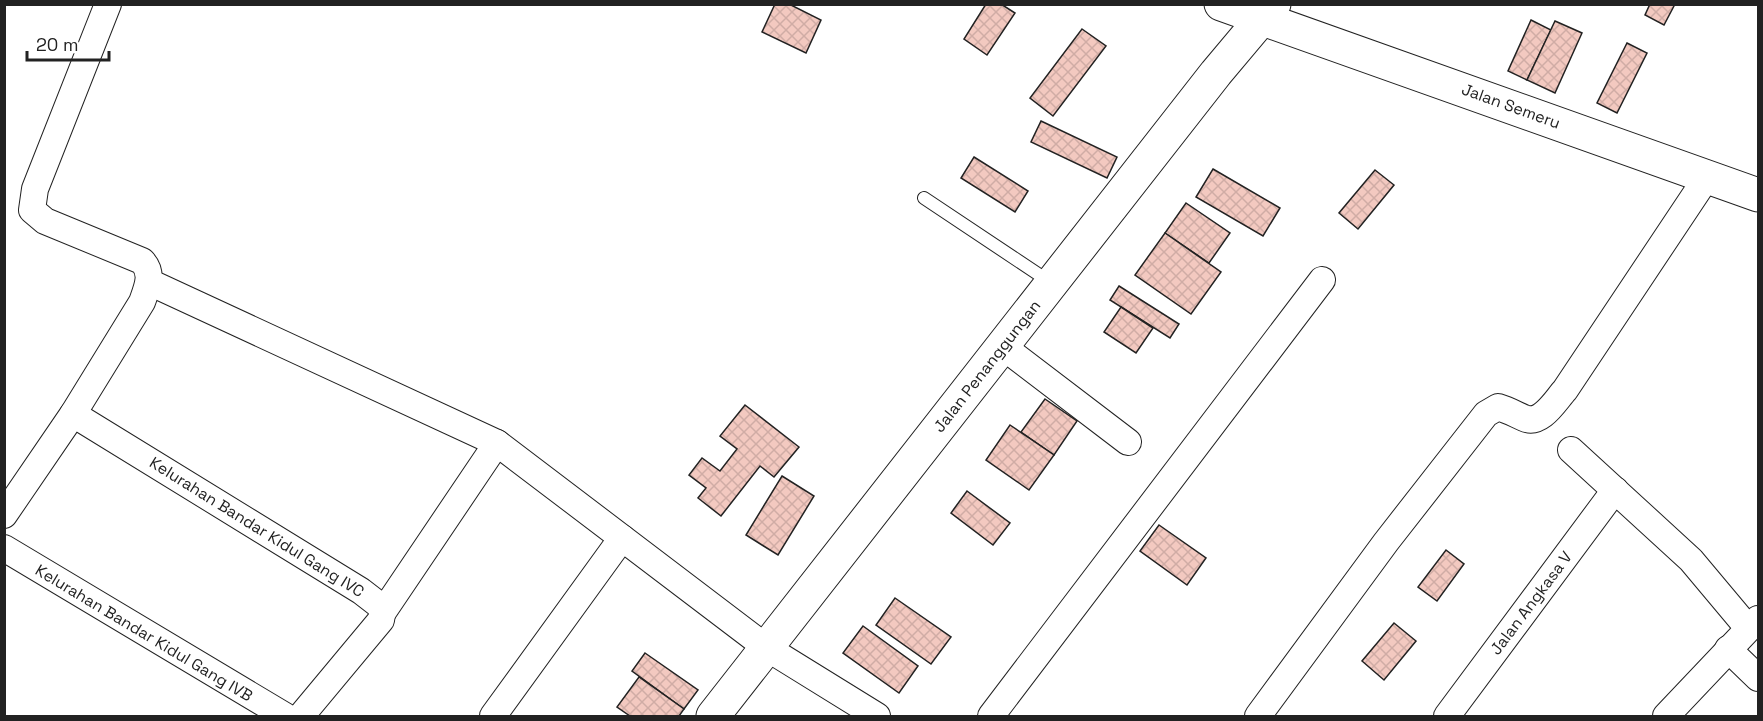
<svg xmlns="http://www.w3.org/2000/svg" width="1763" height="721" viewBox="0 0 1763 721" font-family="'Space Grotesk',sans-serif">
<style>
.building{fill:url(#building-cross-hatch);stroke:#222;stroke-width:1.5}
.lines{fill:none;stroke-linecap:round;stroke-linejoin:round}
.lane-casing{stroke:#222;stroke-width:14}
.street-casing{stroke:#222;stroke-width:28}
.secondary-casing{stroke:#222;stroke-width:35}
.highway-casing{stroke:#222;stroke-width:35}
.lane{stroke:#fff;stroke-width:12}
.street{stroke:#fff;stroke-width:26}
.secondary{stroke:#fff;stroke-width:33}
.highway{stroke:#fff;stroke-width:33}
.labels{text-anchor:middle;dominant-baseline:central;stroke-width:4.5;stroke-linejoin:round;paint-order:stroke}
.street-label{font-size:16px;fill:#222;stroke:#fff}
</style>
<defs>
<pattern id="building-cross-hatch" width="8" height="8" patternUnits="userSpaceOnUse" patternTransform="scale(1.5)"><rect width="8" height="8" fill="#f3c9c0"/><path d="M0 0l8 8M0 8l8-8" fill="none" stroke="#d0aca5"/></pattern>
</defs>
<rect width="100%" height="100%" fill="#fff"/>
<!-- building -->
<g class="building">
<polygon points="775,4 789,4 821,20 806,53 762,32"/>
<polygon points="986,4 1001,4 1015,13 987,55 964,39"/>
<polygon points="1650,4 1675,4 1664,25 1645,15"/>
<polygon points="1531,20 1551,30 1527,80 1508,71"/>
<polygon points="1555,21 1582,33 1555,93 1527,80"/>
<polygon points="1082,29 1106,46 1053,116 1030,98"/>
<polygon points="1627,43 1647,53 1617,113 1597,103"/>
<polygon points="1041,121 1117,157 1107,178 1031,142"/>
<polygon points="974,157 1028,191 1015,212 961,178"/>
<polygon points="1213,169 1280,208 1263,236 1196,197"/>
<polygon points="1375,170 1394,185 1358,229 1339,213"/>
<polygon points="1186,203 1230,233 1209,263 1165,233"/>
<polygon points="1165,233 1221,272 1191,314 1135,275"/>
<polygon points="1119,286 1179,324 1170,338 1110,300"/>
<polygon points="1121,307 1153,328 1136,353 1104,332"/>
<polygon points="1045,399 1077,421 1054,455 1021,432"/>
<polygon points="745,405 799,447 774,477 760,466 721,516 698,498 706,488 689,475 702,458 720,471 737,449 720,436"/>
<polygon points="1010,425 1054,455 1029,490 986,460"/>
<polygon points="782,476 814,496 778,555 746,535"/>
<polygon points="967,491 1010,523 993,545 951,513"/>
<polygon points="1159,525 1206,558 1187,585 1140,551"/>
<polygon points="1446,550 1464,564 1437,601 1418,587"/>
<polygon points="895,598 951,637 931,664 876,625"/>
<polygon points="1394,623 1416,641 1384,680 1362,661"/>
<polygon points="863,626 918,666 899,693 843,653"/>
<polygon points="645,653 698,690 684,709 632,671"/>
<polygon points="639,677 684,709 679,716 630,716 617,707"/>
</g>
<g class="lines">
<!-- lane casing -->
<g class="lane-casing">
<polyline id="lane" points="924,198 1050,282"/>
</g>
<!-- street casing -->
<g class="street-casing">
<g id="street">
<polyline points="149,282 497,443 767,648 877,716"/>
<polyline points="1002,346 1128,442"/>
<polyline points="73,414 361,591 383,608 381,620 301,716"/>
<polyline points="1571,450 1691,560 1748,628"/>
<path d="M4,515l69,-101 69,-112c5,-14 12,-29 0,-41l-97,-40 -13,-11 3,-21 73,-185"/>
<polyline points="4,548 285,716"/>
<polyline points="383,612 497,443"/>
<polyline points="1728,649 1758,678"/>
<polyline points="493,716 622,538"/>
<polyline points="991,716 1322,280"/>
<path d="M1258,716l128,-174 100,-128 12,-7c10,3 17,7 26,11 17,8 31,-17 41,-28l142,-213"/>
<polyline points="1447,716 1615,490"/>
<polyline points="1666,716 1758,619"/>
</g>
</g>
<!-- secondary casing -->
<g class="secondary-casing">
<polyline id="secondary" points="713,716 1216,73 1274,4"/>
</g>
<!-- highway casing -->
<g class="highway-casing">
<polyline id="highway" points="1221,4 1758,195"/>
</g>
<!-- lane -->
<use href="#lane" class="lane"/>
<!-- street -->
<use href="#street" class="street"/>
<!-- secondary -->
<use href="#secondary" class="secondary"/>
<!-- highway -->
<use href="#highway" class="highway"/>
</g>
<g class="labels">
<!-- street labels -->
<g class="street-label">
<text transform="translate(1511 106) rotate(20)">Jalan Semeru</text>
<text transform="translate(987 366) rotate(-52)">Jalan Penanggungan</text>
<text transform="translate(257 527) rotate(32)">Kelurahan Bandar Kidul Gang IVC</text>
<text transform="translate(1531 603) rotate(-53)">Jalan Angkasa V</text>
<text transform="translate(144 633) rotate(31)">Kelurahan Bandar Kidul Gang IVB</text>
</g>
</g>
<!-- border -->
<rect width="1763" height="721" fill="none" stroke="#222222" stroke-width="12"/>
<!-- scale -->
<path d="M27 51v9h82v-9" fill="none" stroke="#222222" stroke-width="3"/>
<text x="36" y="51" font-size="18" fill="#222222" stroke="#ffffff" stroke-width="4.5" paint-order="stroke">20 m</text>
</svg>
